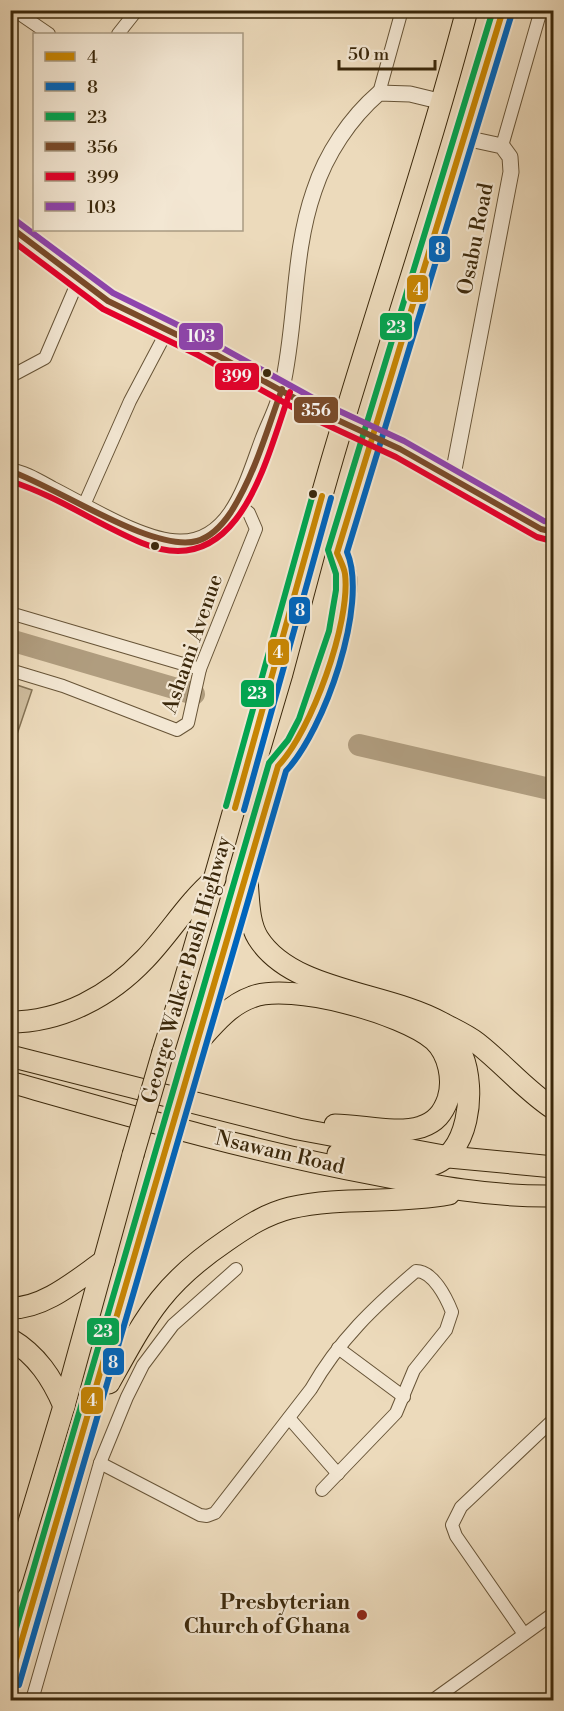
<svg xmlns="http://www.w3.org/2000/svg" width="564" height="1711" viewBox="0 0 564 1711" font-family="'Libre Bodoni',serif">
<style>
.green{fill:#cebc9d;stroke:#847254;stroke-width:1.5}
.lines{fill:none;stroke-linecap:round;stroke-linejoin:round}
.river{stroke:#b09d7f;stroke-width:22}
.tertiary-tunnel{stroke:#c9b698;stroke-width:15;stroke-dasharray:15 8;stroke-linecap:butt}
.minor-casing{stroke:#675437;stroke-width:14}
.tertiary-casing{stroke:#675437;stroke-width:17}
.trunk-casing{stroke:#3b280b;stroke-width:23}
.minor{stroke:#f3e7d3;stroke-width:12}
.tertiary{stroke:#f3e7d3;stroke-width:15}
.trunk{stroke:#ecdabb;stroke-width:21}
.trunk-bridge-casing{stroke:#3b280b;stroke-width:23;stroke-linecap:butt}
.trunk-bridge{stroke:#ecdabb;stroke-width:21}
.bus-1-casing{stroke:#f3e7d3;stroke-width:10}
.bus-2-casing{stroke:#f3e7d3;stroke-width:10}
.bus-3-casing{stroke:#f3e7d3;stroke-width:10}
.bus-4-casing{stroke:#f3e7d3;stroke-width:10}
.bus-5-casing{stroke:#f3e7d3;stroke-width:10}
.bus-6-casing{stroke:#f3e7d3;stroke-width:10}
.bus-1{stroke:#c88603;stroke-width:6}
.bus-2{stroke:#0065bd;stroke-width:6}
.bus-3{stroke:#00a651;stroke-width:6}
.bus-4{stroke:#7a4b2a;stroke-width:6}
.bus-5{stroke:#e4002b;stroke-width:6}
.bus-6{stroke:#8e44ad;stroke-width:6}
.bus-dot{fill:#3b280b;stroke:#f3e7d3;stroke-width:2}
.poi-dot{fill:#8f2418;stroke:#f3e7d3;stroke-width:2}
.labels{text-anchor:middle;dominant-baseline:central;stroke-width:4.5;stroke-linejoin:round;paint-order:stroke}
.street-label{font-size:21px;fill:#3b280b;stroke:#f3e7d3}
.poi-label{font-size:21px;font-weight:bold;fill:#3b280b;stroke:#f3e7d3;text-anchor:end}
.line-badge{stroke:#f3e7d3;stroke-width:2}
.badge-label{font-size:16px;text-anchor:middle;font-weight:bold;fill:#fff}
</style>
<rect width="100%" height="100%" fill="#ecdabb"/>
<filter id="stains"><feTurbulence type="fractalNoise" baseFrequency=".00333" numOctaves="4"/><feColorMatrix values="0 0 0 0 .2 0 0 0 0 .09 0 0 0 0 .02 0 0 0 .5 -.17"/></filter>
<radialGradient id="worn" r=".72"><stop offset=".6" stop-color="#630" stop-opacity="0"/><stop offset="1" stop-color="#630" stop-opacity=".3"/></radialGradient>
<!-- green -->
<polygon class="green" points="11,683 32,690 11,752 10,683"/>
<g class="lines">
<!-- river -->
<g class="river">
<polyline points="10,640 194,694"/>
<polyline points="359,745 554,790"/>
</g>
<!-- tertiary-tunnel -->
<polyline class="tertiary-tunnel" points="318,411 400,449"/>
<!-- minor casing -->
<g class="minor-casing">
<g id="minor">
<polyline points="14,10 49,34"/>
<polyline points="118,34 137,10"/>
<polyline points="379,93 402,10"/>
<polyline points="502,146 541,10"/>
<polyline points="15,374 45,358 78,281"/>
<polyline points="84,505 130,401 167,331"/>
<polyline points="10,613 200,669"/>
<polyline points="10,670 63,686 177,730 188,723 200,669 256,529 249,513 238,504"/>
<polyline points="338,1348 404,1397"/>
<polyline points="289,1418 338,1474"/>
<path d="M100,1463l100,52 7,1 8,-3 96,-124c28,-49 63,-82 105,-118 17,0 30,26 36,41l-6,18 -32,40 -18,43 -74,77"/>
<polyline points="524,1634 456,1536 452,1525 461,1507 554,1419"/>
<polyline points="32,1700 100,1463 127,1397 143,1365 173,1325 236,1269"/>
<polyline points="433,1700 554,1613"/>
</g>
</g>
<!-- tertiary casing -->
<g class="tertiary-casing">
<g id="tertiary">
<polyline points="10,227 108,301 202,347 318,411"/>
<polyline points="400,449 541,529 554,532"/>
<path d="M10,471c15,2 29,11 42,18 34,17 92,54 129,53 52,0 67,-64 82,-103 6,-16 16,-34 19,-51 15,-65 10,-134 32,-197 12,-37 36,-73 65,-98l31,1 33,8"/>
<polyline points="452,480 511,172 510,157 502,146 465,138"/>
</g>
</g>
<!-- trunk casing -->
<g class="trunk-casing">
<g id="trunk">
<path d="M292,751c19,-32 61,-143 53,-178 -1,-6 -5,-12 -7,-17"/>
<path d="M247,881c2,18 1,41 11,57 34,54 129,54 184,85 11,6 25,12 35,20 27,21 48,47 77,66"/>
<path d="M10,1022c52,0 100,-26 135,-63 25,-26 42,-56 70,-80"/>
<path d="M197,1043c16,-18 32,-38 55,-46 38,-15 151,16 182,43 15,14 20,40 14,59 -5,14 -12,23 -27,28 -26,8 -59,-2 -86,-2"/>
<path d="M163,1052c61,-196 112,-395 169,-592 44,-150 95,-298 135,-450"/>
<polyline points="10,1056 298,1129 449,1157 554,1167"/>
<polyline points="190,1061 303,680 337,553 503,10"/>
<path d="M10,1082c120,34 240,69 363,92 61,12 118,23 181,22"/>
<path d="M338,1154l89,12c43,-8 49,-77 35,-111 -4,-10 -11,-19 -17,-28"/>
<path d="M10,1308c34,1 68,-29 94,-47"/>
<path d="M10,1339c27,16 42,39 54,67"/>
<path d="M109,1383c37,-66 52,-98 117,-142 20,-14 40,-27 64,-33 52,-12 106,-4 159,-14"/>
<polyline points="10,1585 64,1406 133,1155"/>
<polyline points="10,1682 162,1161"/>
</g>
</g>
<!-- minor -->
<use href="#minor" class="minor"/>
<!-- tertiary -->
<use href="#tertiary" class="tertiary"/>
<!-- trunk -->
<use href="#trunk" class="trunk"/>
<!-- trunk-bridge casing -->
<g class="trunk-bridge-casing">
<g id="trunk-bridge">
<polyline points="133,1155 163,1052"/>
<polyline points="162,1161 190,1061"/>
</g>
</g>
<!-- trunk-bridge -->
<use href="#trunk-bridge" class="trunk-bridge"/>
<!-- bus-1 casing -->
<g class="bus-1-casing">
<g id="bus-1">
<polyline points="235,808 322,496"/>
<path d="M10,1680l268,-914c33,-34 73,-144 67,-192 -1,-7 -5,-14 -8,-21l166,-543"/>
</g>
</g>
<!-- bus-2 casing -->
<g class="bus-2-casing">
<g id="bus-2">
<polyline points="244,810 331,498"/>
<path d="M19,1685l267,-914c38,-40 83,-167 61,-219l165,-539"/>
</g>
</g>
<!-- bus-3 casing -->
<g class="bus-3-casing">
<g id="bus-3">
<polyline points="226,806 313,494"/>
<polyline points="10,1649 269,763 288,740 299,719 329,631 336,590 336,574 328,550 493,10"/>
</g>
</g>
<!-- bus-4 casing -->
<g class="bus-4-casing">
<g id="bus-4">
<polyline points="10,227 108,301 202,347 318,411 400,449 541,529 554,532"/>
<path d="M10,471c47,16 143,82 187,70 14,-4 26,-17 34,-29 24,-38 36,-82 51,-123"/>
</g>
</g>
<!-- bus-5 casing -->
<g class="bus-5-casing">
<g id="bus-5">
<polyline points="10,239 103,309 198,355 314,419 396,457 537,537 552,541"/>
<path d="M10,481c47,15 87,43 132,62 98,41 124,-84 148,-151"/>
</g>
</g>
<!-- bus-6 casing -->
<g class="bus-6-casing">
<polyline id="bus-6" points="15,220 113,293 206,339 322,403 404,441 544,521 554,523"/>
</g>
<!-- bus-1 -->
<use href="#bus-1" class="bus-1"/>
<!-- bus-2 -->
<use href="#bus-2" class="bus-2"/>
<!-- bus-3 -->
<use href="#bus-3" class="bus-3"/>
<!-- bus-4 -->
<use href="#bus-4" class="bus-4"/>
<!-- bus-5 -->
<use href="#bus-5" class="bus-5"/>
<!-- bus-6 -->
<use href="#bus-6" class="bus-6"/>
</g>
<!-- markers -->
<g class="bus-dot">
<circle cx="267" cy="373" r="5"/>
<circle cx="313" cy="494" r="5"/>
<circle cx="155" cy="546" r="5"/>
</g>
<circle class="poi-dot" cx="362" cy="1615" r="6"/>
<g class="labels">
<!-- street labels -->
<g class="street-label">
<text transform="translate(476 239) rotate(-79)">Osabu Road</text>
<text transform="translate(193 644) rotate(-71)">Ashami Avenue</text>
<text transform="translate(187 970) rotate(-74)">George Walker Bush Highway</text>
<text transform="translate(280 1153) rotate(13)">Nsawam Road</text>
</g>
<!-- poi labels -->
<g class="poi-label">
<text x="350" y="1603">Presbyterian<tspan x="350" dy="24">Church of Ghana</tspan></text>
</g>
</g>
<g class="line-badge">
<rect x="428" y="235" width="23" height="28" rx="6" fill="#0065bd"/>
<rect x="406" y="274" width="23" height="29" rx="6" fill="#c88603"/>
<rect x="379" y="312" width="34" height="29" rx="6" fill="#00a651"/>
<rect x="178" y="322" width="46" height="29" rx="6" fill="#8e44ad"/>
<rect x="214" y="362" width="46" height="29" rx="6" fill="#e4002b"/>
<rect x="293" y="396" width="46" height="28" rx="6" fill="#7a4b2a"/>
<rect x="288" y="596" width="23" height="29" rx="6" fill="#0065bd"/>
<rect x="267" y="638" width="23" height="28" rx="6" fill="#c88603"/>
<rect x="240" y="679" width="35" height="29" rx="6" fill="#00a651"/>
<rect x="86" y="1317" width="34" height="29" rx="6" fill="#00a651"/>
<rect x="102" y="1347" width="23" height="29" rx="6" fill="#0065bd"/>
<rect x="80" y="1386" width="24" height="29" rx="6" fill="#c88603"/>
</g>
<g class="badge-label">
<text x="440" y="255">8</text>
<text x="418" y="295">4</text>
<text x="396" y="333">23</text>
<text x="201" y="342">103</text>
<text x="237" y="382">399</text>
<text x="316" y="416">356</text>
<text x="300" y="616">8</text>
<text x="278" y="658">4</text>
<text x="257" y="699">23</text>
<text x="103" y="1337">23</text>
<text x="113" y="1368">8</text>
<text x="92" y="1406">4</text>
</g>
<!-- margin -->
<rect width="564" height="1711" fill="none" stroke="#ecdabb" stroke-width="36"/>
<rect x="12" y="12" width="540" height="1687" fill="none" stroke="#3b280b" stroke-width="3"/>
<rect x="18" y="18" width="528" height="1675" fill="none" stroke="#3b280b" stroke-width="1.5"/>
<!-- legend -->
<rect x="33" y="33" width="210" height="198" fill="#f3e7d3" stroke="#a99b83" stroke-width="1.5"/>
<rect x="45" y="52" width="30" height="9" fill="#c88603" stroke="#a99b83" stroke-width="1.5"/>
<text x="87" y="63" font-size="18" fill="#3b280b">4</text>
<rect x="45" y="82" width="30" height="9" fill="#0065bd" stroke="#a99b83" stroke-width="1.5"/>
<text x="87" y="93" font-size="18" fill="#3b280b">8</text>
<rect x="45" y="112" width="30" height="9" fill="#00a651" stroke="#a99b83" stroke-width="1.5"/>
<text x="87" y="123" font-size="18" fill="#3b280b">23</text>
<rect x="45" y="142" width="30" height="9" fill="#7a4b2a" stroke="#a99b83" stroke-width="1.5"/>
<text x="87" y="153" font-size="18" fill="#3b280b">356</text>
<rect x="45" y="172" width="30" height="9" fill="#e4002b" stroke="#a99b83" stroke-width="1.5"/>
<text x="87" y="183" font-size="18" fill="#3b280b">399</text>
<rect x="45" y="202" width="30" height="9" fill="#8e44ad" stroke="#a99b83" stroke-width="1.5"/>
<text x="87" y="213" font-size="18" fill="#3b280b">103</text>
<!-- scale -->
<path d="M339 60v9h96v-9" fill="none" stroke="#3b280b" stroke-width="3"/>
<text x="348" y="60" font-size="18" fill="#3b280b" stroke="#f3e7d3" stroke-width="4.5" paint-order="stroke">50 m</text>
<rect width="100%" height="100%" filter="url(#stains)"/>
<rect width="100%" height="100%" fill="url(#worn)"/>
</svg>
